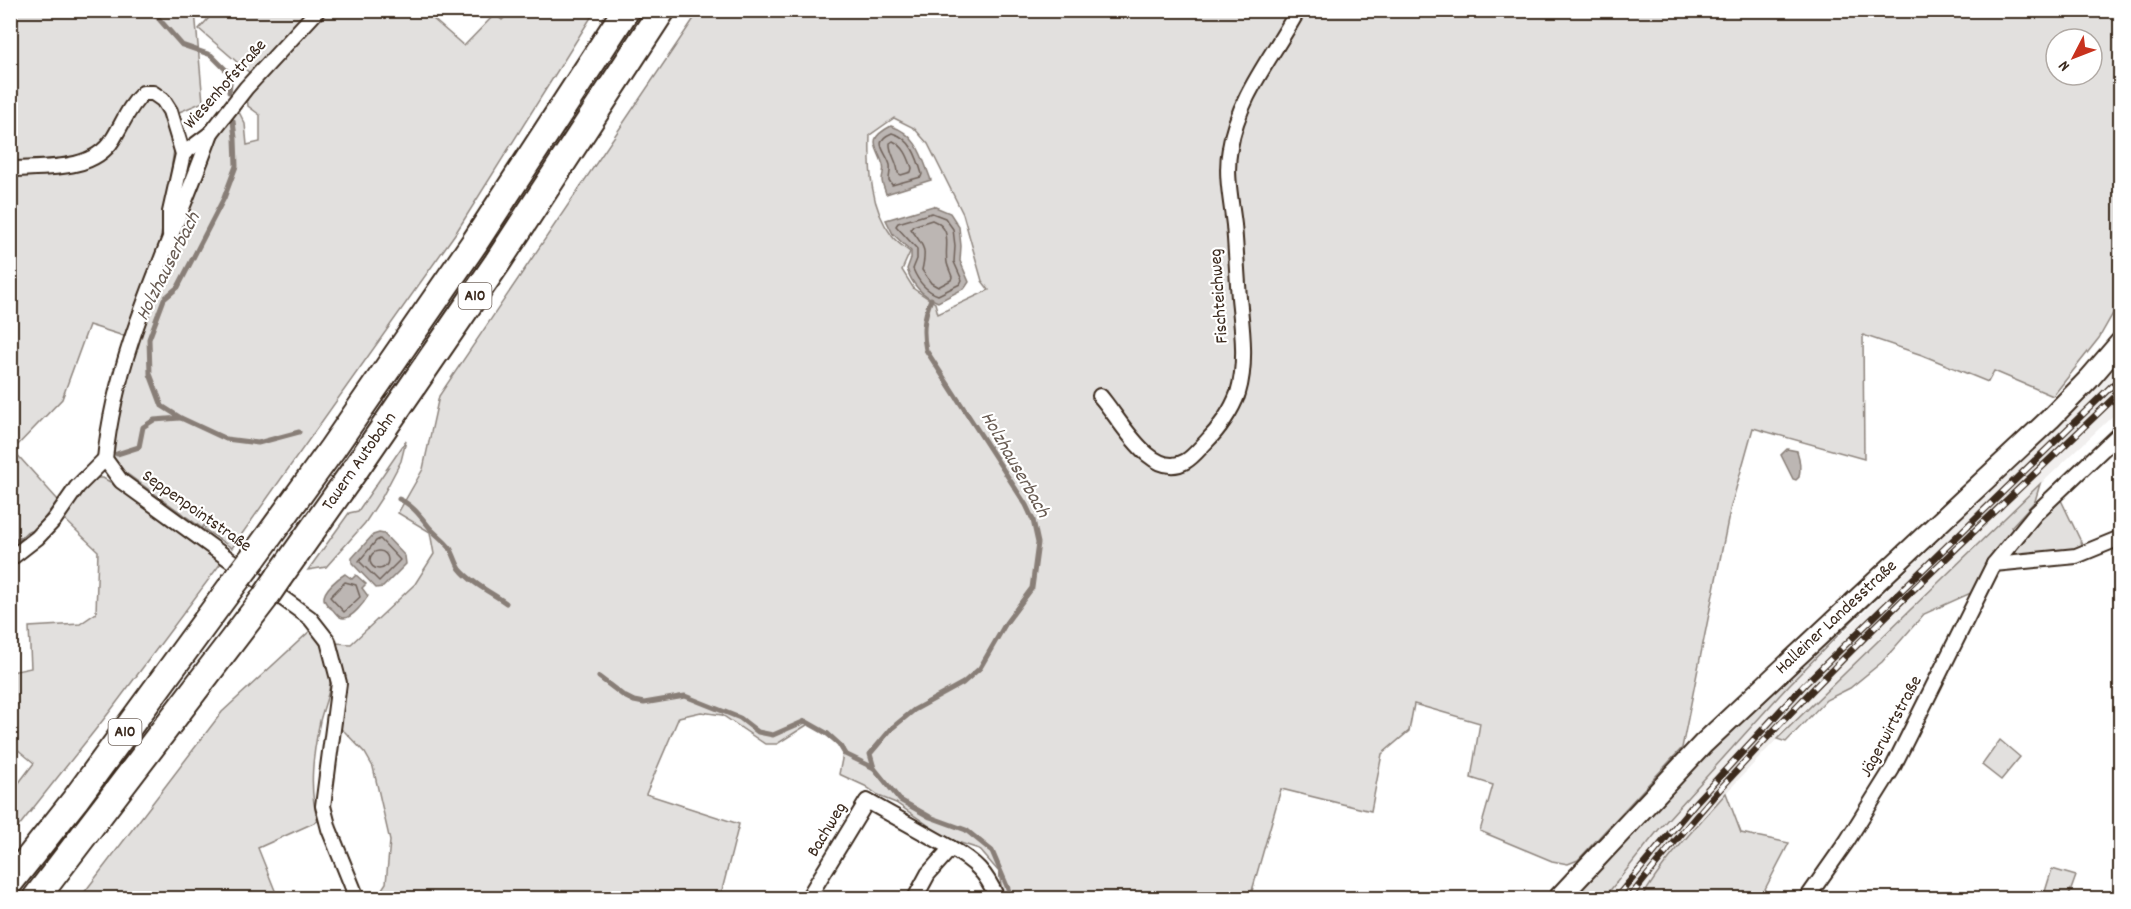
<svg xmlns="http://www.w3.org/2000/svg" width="2131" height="909" viewBox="0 0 2131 909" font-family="Dekko,sans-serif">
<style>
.built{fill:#f1efee}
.green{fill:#e2e0de;stroke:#8e857e;stroke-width:1.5;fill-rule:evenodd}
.water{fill:#bcb6b3;stroke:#887e77;stroke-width:1.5}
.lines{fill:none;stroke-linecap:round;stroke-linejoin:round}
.shore{stroke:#6f625a;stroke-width:1.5}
.stream{stroke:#887e77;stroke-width:5}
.street-casing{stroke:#3b2a1e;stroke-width:18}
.secondary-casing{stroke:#3b2a1e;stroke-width:24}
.highway-casing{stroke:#3b2a1e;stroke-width:30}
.street{stroke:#fff;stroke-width:14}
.secondary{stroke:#fff;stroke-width:20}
.highway{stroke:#fff;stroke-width:26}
.rail-casing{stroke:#3b2a1e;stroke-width:7}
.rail{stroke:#fff;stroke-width:4.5;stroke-dasharray:14;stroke-linecap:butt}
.highway-bridge-casing{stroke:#3b2a1e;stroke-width:30;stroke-linecap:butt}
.highway-bridge{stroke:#fff;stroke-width:26}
.labels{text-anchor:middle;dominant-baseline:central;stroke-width:4.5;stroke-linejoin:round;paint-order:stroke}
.shield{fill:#fff;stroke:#766a62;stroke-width:1.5}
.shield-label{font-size:16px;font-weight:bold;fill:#3b2a1e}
.street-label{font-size:18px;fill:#3b2a1e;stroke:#fff}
.water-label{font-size:20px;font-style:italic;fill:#685b52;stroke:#fff}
</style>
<rect width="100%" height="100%" fill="#fff"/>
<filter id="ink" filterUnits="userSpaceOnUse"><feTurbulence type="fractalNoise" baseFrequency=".0167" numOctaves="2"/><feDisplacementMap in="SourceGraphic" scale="12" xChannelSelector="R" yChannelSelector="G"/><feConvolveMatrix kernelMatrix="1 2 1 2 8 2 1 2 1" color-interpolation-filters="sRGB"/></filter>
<g filter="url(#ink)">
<!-- built -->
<polygon class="built" points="2120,364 2120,409 1928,591 1777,739 1726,793 1679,847 1649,886 1642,898 1604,898 1660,828 1789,685"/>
<!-- green -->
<g class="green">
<polygon points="11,11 195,11 203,102 165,118 174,150 159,249 124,336 89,325 62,399 13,450 58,500 34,532 11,553"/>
<polygon points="215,11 309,11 252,75 199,29"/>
<polygon points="325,11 424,11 464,46 495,14 502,20 511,11 595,11 457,231 232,548 204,529 210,521 218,526 210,518 202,528 119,468 113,460 111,439 142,322 220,127 237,108 245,124 247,145 260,142 260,115 248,106 247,97"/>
<path d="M699,11h594c-25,47 -59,88 -68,143 -4,20 0,43 3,63 5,45 11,88 9,132 0,11 1,22 -1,32 -3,16 -10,28 -19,41 -15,22 -24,31 -49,38l-20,-10 -25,-32 -16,-27 -12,12 53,61 12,6h16l14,-3 36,-36 4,-12 15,-20 2,-60 -3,-71 -13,-95 2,-24 11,-38 58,-100h818v290l-21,37 -46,58 -59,-25 -6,11 -66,-27 -59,-20 1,124 -111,-31 -23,82 -48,238 -104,112 -10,4 -16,-3 -72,-30 13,-46 -22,-7 9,-55 -66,-19 -5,27 -27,23 -11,57 -90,-22 -31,109h-247l-4,-26 -20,-23 -31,-10 -52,-36 -15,-6 -16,-11 -26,-12 5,-25 -34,-26 -33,21h-12l-43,-29 -21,-3 -22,5 -33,77 93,30 -19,74h-344l10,-15 4,-42 -17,-74 -8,-14 -20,-21 -8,-6 7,-45 -9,-38 16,1 64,-60 19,-30 -4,-22 -32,-19 25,-44 16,-73zM2056,39h36v36h-36zM894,118l20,10 14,16 35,70 19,67 7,9 -51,24 -3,-11 -21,-14 -12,-19 8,-18c-6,-5 -14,-10 -18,-16 -22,-29 -23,-67 -22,-101z"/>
<polygon points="2082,401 1852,621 1789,685 1660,828 1604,898 1570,898 1721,737"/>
<polygon points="406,441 401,461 382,497 365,523 326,567 308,570 349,513 358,511"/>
<polygon points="95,478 103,478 112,483 221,563 111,710 11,836 11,793 34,763 11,744 11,672 31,668 29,627 80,624 96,613 98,551 61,516 89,481"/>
<polygon points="2040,484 2035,501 2011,527 2021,538 2047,509 2061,500 2085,550 2051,557 2051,566 2000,570 1987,561 1971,593 1924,614 1882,662 1850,688 1826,700 1786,742 1777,739"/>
<path d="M311,630c7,11 16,23 18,37 4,23 -4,33 -9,54 -7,32 -12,68 -2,100l-60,27 20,50h-198l142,-186z"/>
<polygon points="2000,740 2020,757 2001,780 1982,765"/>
<path d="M1726,793l15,40 48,10 -26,50 6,5h-127c22,-38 55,-72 84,-105z"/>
<polygon points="2052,869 2076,876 2068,898 2043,898"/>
</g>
<!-- water -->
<g class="water">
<path d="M891,126c26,8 31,31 40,54l-45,14c-1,-4 -4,-10 -4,-14 0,-6 3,-9 1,-15 -6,-20 -18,-25 8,-39z"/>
<path d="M933,206l17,7 9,14 2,19 -1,15 9,21 -4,6 -27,14c-15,-6 -26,-17 -31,-33l4,-11v-7l-18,-17 -7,-14z"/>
<path d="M1787,449l10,2c3,9 4,17 2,26l-3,3 -3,-1 -12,-24z"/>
<polygon points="379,533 384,534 405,556 406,564 383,587 376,588 352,563 352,558 373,535"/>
<path d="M345,574l7,5 4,-4 10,9 -4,4 6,8c-4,7 -16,22 -24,22 -6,0 -8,-5 -11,-8 -4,-3 -8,-7 -9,-11 -1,-9 14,-21 21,-25z"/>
</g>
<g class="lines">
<!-- shore -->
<g class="shore">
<path d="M892,133c19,5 25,24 30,41l-1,3 -29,8 -3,-5c0,-5 2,-10 1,-15 -4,-14 -19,-23 2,-32z"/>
<path d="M893,141c12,6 15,16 19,27l-1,4 -10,3 -3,-2c0,-11 -9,-20 -8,-30z"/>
<path d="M932,213l13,5 8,11 2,17 -1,16 8,18 -2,4 -22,11c-12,-4 -20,-14 -25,-26l4,-10v-10l-21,-23 2,-3z"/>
<path d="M932,220c22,9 12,25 15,43 1,5 4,10 5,14l-1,3 -13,7 -7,-4 -9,-13c5,-22 2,-23 -11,-41l2,-3z"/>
<polygon points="380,539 400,560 379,581 359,561 376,541"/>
<circle cx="379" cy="560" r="9"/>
<polygon points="345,582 356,585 360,597 344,612 330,597"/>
</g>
<!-- stream -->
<g class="stream">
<polyline points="151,10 182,45 211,55 231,75 229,92"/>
<polyline points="233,121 235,138 236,166 224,198 178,287 164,299 149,339 150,374 162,406 181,418 226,439 258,443 299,432"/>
<polyline points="117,454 139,447 143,427 154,420 180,418"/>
<path d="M399,499c14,6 22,18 31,29 6,7 14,12 20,20 4,6 6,15 10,21 11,14 32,24 46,34"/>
<polyline points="10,541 22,539 28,533 35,533 38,530"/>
<polyline points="599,677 624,696 634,701 644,703 685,696 740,718 758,732 773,735 805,721 828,734 839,744 845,754 874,768 900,800 930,817 966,830 992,851 1012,898"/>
<path d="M874,768l-4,-14 22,-26 22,-18 49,-27 17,-15 26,-45 26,-35 6,-45 -5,-23 -7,-15 -100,-155c-4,-19 -2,-33 5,-51"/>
</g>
<!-- street casing -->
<g class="street-casing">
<g id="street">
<path d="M211,133c-38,107 -95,213 -106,326l16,22 189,137 18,23 11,42 -16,123 6,23 28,69"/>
<polyline points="183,154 211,133 246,88 318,10"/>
<path d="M10,169c34,-2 83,3 103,-30 10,-16 16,-33 30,-46h10l10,7 7,11 13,43 -13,58v22"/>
<path d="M1100,396c19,21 51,86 86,65 7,-4 14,-13 20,-19 13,-13 26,-32 32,-49 9,-30 4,-65 1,-95 -2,-25 -3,-49 -5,-73 -3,-26 -9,-51 -4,-77 8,-52 44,-93 68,-138"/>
<polyline points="10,559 37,538 54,520 77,487 105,459"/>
<polyline points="1994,564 2076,556 2120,538"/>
<polyline points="808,898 867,801 951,848"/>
<path d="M915,898l13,-24 23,-26c24,14 35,24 46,50"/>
<polyline points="1807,898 1847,841 1892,769 1994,564 2035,514 2120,433"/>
</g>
</g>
<!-- secondary casing -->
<g class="secondary-casing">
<polyline id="secondary" points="1559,898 1703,744 2050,419 2089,379 2120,343"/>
</g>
<!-- highway casing -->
<g class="highway-casing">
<g id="highway">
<polyline points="253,558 332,449 475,242 626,10"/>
<polyline points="279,577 357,467 497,263 662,10"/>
<polyline points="10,882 75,800 237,579"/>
<polyline points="36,898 264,599"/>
</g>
</g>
<!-- street -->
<use href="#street" class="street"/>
<!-- secondary -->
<use href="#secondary" class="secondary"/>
<!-- highway -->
<use href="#highway" class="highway"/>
<!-- rail casing -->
<g class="rail-casing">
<g id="rail">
<polyline points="1616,898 1695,803 1805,684 2120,378"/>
<path d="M1629,898c33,-41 66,-82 102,-121 122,-136 258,-258 389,-385"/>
</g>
</g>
<!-- rail -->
<use href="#rail" class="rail"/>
<!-- highway-bridge casing -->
<g class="highway-bridge-casing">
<g id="highway-bridge">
<polyline points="237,579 253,558"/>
<polyline points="264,599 279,577"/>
</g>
</g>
<!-- highway-bridge -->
<use href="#highway-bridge" class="highway-bridge"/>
</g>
</g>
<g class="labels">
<!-- shield labels -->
<g class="shield">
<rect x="458.5" y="283" width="33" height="26" rx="4.5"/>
<rect x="108.5" y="719" width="33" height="26" rx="4.5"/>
</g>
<g class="shield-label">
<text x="475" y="296">A10</text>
<text x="125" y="732">A10</text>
</g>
<!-- street labels -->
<g class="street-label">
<text transform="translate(226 85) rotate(-48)">Wiesenhofstraße</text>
<text transform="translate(1220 296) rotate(-94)">Fischteichweg</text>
<text transform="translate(360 462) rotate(-55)">Tauern Autobahn</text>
<text transform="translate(196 512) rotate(35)">Seppenpointstraße</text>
<text transform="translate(1837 618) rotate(-43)">Halleiner Landesstraße</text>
<text transform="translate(1892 727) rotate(-62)">Jägerwirtstraße</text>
<text transform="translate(828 830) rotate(-59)">Bachweg</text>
</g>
<!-- water labels -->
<g class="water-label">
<text transform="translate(169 267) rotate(-63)">Holzhauserbach</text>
<text transform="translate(1014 465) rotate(60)">Holzhauserbach</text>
</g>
</g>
<!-- margin -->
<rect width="2131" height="909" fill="none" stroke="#fff" stroke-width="36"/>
<rect x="18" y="18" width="2095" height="873" fill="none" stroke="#3b2a1e" stroke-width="2" filter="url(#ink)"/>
<!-- north arrow -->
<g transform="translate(2074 57) rotate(228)"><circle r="28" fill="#ffffff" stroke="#b1aaa5" stroke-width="1.5"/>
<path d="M0-4.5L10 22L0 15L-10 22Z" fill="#c8321e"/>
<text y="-9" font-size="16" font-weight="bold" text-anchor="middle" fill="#3b2a1e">N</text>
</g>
</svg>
